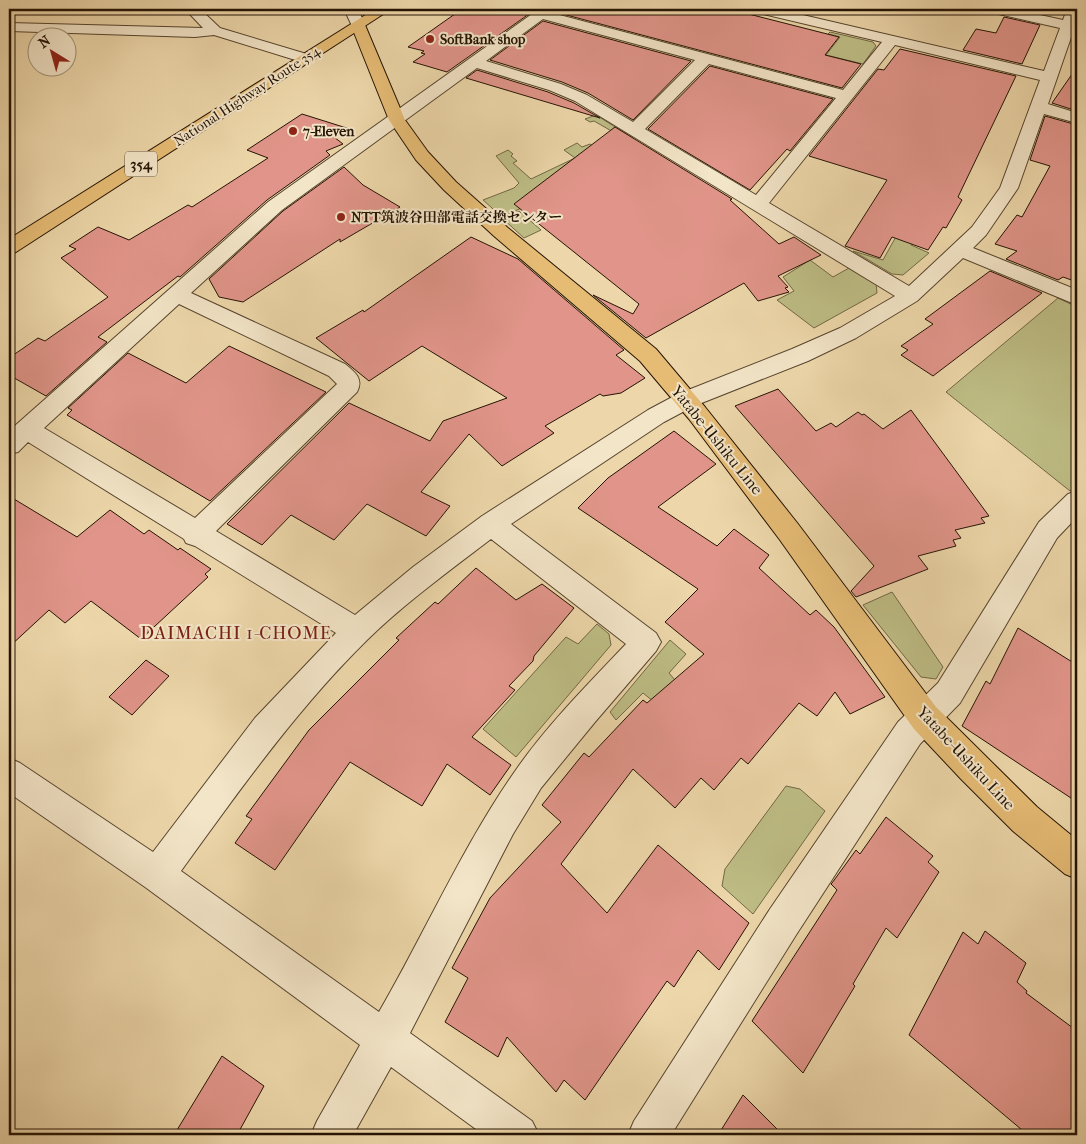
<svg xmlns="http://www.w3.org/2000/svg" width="1086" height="1144" viewBox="0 0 1086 1144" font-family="'IM FELL French Canon','Noto Serif JP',serif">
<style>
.green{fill:#bebd85;stroke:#716844}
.building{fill:#e1958a;stroke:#241303}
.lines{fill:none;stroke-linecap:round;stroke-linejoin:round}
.minor-casing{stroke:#56442d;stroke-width:2}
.major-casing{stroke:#241303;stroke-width:2}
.highway-casing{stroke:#241303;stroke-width:2}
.minor{fill:#f3e5c8;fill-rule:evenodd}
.major{fill:#e6bc75;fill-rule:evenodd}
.highway{fill:#e6bc75;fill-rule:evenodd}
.poi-dot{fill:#8f2418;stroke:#f3e5c8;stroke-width:2}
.labels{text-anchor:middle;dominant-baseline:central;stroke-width:4;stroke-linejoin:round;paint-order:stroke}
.far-poi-label{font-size:14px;font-weight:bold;fill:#241303;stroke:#f3e5c8;text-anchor:start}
.far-street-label{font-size:14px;fill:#241303;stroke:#f3e5c8}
.shield{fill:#f3e5c8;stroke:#62523e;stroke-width:1}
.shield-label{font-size:15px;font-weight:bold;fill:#241303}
.street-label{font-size:16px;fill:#241303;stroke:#f3e5c8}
.neighbourhood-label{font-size:18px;letter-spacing:1px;fill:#7a1f14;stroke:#f3e5c8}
</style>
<rect width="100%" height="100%" fill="#edd7aa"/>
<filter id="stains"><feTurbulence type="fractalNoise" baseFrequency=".004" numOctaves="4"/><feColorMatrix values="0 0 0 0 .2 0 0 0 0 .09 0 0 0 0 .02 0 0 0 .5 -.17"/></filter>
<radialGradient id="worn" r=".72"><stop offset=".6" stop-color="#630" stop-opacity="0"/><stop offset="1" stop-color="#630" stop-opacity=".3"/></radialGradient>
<!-- green -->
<g class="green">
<polygon points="830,32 873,42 876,46 863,64 826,55 840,37 828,34"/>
<polygon points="596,115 633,138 613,147 628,159 502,217 483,200 514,188 519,183 496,156 508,150 513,154 511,156 517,161 513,163 531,179 575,158 564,150 577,143 582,147 590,144 599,150 615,133 594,121 590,122 585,119"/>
<polygon points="519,211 541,230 524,238 503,219"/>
<polygon points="903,224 920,229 911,245 929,253 903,275 892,274 853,251 883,260"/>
<polygon points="810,260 833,277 849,268 876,283 877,293 814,328 777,300 794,291 783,277"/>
<polygon points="1058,298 1077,307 1077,488 1070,491 946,392"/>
<polygon points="892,592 943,667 936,679 921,677 863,605"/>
<polygon points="597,624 609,634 611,645 516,757 483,729 566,637 578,644"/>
<polygon points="670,640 686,654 669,673 675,680 664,710 643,693 616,720 610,712"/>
<polygon points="786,786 800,789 825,811 753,914 722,886 725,869"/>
</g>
<!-- building -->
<g class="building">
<polygon points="462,9 536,9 447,72 413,62 425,54 421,53 424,51 408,47"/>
<polygon points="557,9 729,9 839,37 825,55 861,64 842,88 555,12"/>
<polygon points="1004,17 1040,25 1022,64 963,50 976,29 996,33"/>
<polygon points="543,21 691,61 633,120 588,93 562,82 490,60"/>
<polygon points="900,49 1016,76 958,197 962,200 946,228 943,227 928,250 892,237 880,258 845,246 887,180 809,156 878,69 884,70"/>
<polygon points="710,66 833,99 790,151 787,149 750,190 648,129"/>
<polygon points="1077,67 1077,111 1052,103"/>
<polygon points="477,70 548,92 574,103 600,118 466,78"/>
<polygon points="302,114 353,130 334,137 343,144 326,151 330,155 267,200 180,277 178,276 98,337 107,342 46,396 9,375 9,358 38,338 45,341 108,297 61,258 76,249 69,246 98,227 129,240 188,205 192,207 268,158 247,150"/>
<polygon points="1045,116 1077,125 1077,282 1063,277 1058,280 1006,259 1017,251 995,244 1017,215 1022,217 1050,166 1030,160"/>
<polygon points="615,127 732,199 730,200 779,244 794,237 821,255 778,276 788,287 785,288 789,292 758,301 744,283 646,338 593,295 633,314 639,304 514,204"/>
<polygon points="344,167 363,185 400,207 340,242 340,239 243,302 219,297 209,279 283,211"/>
<polygon points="471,237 518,259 624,350 616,355 645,378 621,393 603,396 600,394 545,426 554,433 502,466 469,434 421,492 450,506 426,536 367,504 334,540 291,515 262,545 227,524 349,403 430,441 443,421 507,398 422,346 369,381 316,338 363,310 364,312"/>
<polygon points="990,271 1042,293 933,376 901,355 908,350 901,346 933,324 925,319"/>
<polygon points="229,346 326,392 210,501 67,415 72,410 68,408 128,353 186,383"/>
<polygon points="778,389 816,431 831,423 836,427 858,412 862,415 864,414 883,429 911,410 989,516 981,518 985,523 955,530 961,538 953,540 956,546 918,556 928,569 856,597 851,591 874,566 735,406"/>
<polygon points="674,431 716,464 658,507 717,546 734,529 769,555 759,568 810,615 816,610 834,627 885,697 850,714 835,692 817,716 799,703 748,764 741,758 714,790 701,778 675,808 633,769 561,864 607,913 658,845 749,923 719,970 698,950 674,987 667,981 585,1100 564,1080 556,1092 507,1037 498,1057 445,1022 468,978 452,968 490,898 561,822 542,805 584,753 589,757 643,700 647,703 704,654 665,622 698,589 578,508 608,478"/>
<polygon points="9,496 77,537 110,510 144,534 149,530 178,550 180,548 211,569 205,574 208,577 141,639 91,601 65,623 49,610 9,647"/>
<polygon points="476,568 516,600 542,584 574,608 534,656 533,661 509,686 515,690 472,737 511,765 490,795 447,764 422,806 350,762 275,870 235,843 252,819 246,816 309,730 399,640 396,638 435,602 438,604"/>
<polygon points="1018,628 1077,665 1077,802 962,726 986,681 990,684"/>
<polygon points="146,660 169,676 132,715 109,697"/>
<polygon points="886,817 933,856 928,862 939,872 897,938 886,928 853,984 855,986 803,1073 752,1021 837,890 831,884 832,883 856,850 860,854"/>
<polygon points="985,931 1026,963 1017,982 1027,991 1026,993 1077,1031 1077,1135 1028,1135 909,1035 963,932 978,944"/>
<polygon points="222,1056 264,1086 237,1135 174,1135"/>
<polygon points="743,1095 783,1135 718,1135"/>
</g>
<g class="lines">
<!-- minor casing -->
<g class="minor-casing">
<g id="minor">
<polygon points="185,9 200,9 220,28 310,55 313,58 305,63 214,35 195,37 9,31 9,23 203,28"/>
<polygon points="344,9 358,9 365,25 363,28 353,28"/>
<path d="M539,9h16l-3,4 291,77 39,-48 -127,-30 -2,-3h24l267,62 16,-43 -70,-16 -2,-3h25l50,11 4,-11h10v11l-29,84 29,9v10l-33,-9 -26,74 -32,47 -13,13 104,42v15l-114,-47 -46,43 -61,37 -48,23 -114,45 -30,16 -153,102 145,109 5,9 -5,9 -61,71 -54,66 -28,46 -103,199 122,88 7,14h-55l-93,-68 -38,68h-42l6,-14 43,-76 -215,-158 -136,-94v-35l11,5 133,89 102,-134 81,-85 -141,-87 -9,-3 -2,-4 -156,-97 -10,10 -9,2v-23l259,-229zM543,19l152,41 -62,62 -46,-27 -26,-11 -75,-23zM895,45l145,35 -40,108 -28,39 -63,59 -140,-83zM709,64l127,34 -80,97 -111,-66zM477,68l72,22 26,11 320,195 -55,32 -48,21 -114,45 -30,16 -166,106 -69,51 -58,48 -139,-84 141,-139c7,-13 -2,-20 -12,-28l-154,-71 91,-83zM179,304l150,72 8,8 -142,134 -151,-90zM491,539l135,105c-37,39 -77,79 -108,123 -54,76 -92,164 -139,245l-198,-141c58,-80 115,-161 186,-231 38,-37 82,-69 124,-101z"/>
<polygon points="1077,491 1077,517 1057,538 960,703 920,744 796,935 671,1135 628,1135 634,1121 770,909 898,722 938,683 1039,522 1068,494"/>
</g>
</g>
<!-- major casing -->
<g class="major-casing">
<polygon id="major" points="358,21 365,25 405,120 428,152 456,182 508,228 656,349 705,407 798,524 936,707 1037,807 1077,840 1077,879 1065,874 1013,831 961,779 914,729 780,540 689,419 640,361 494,236 444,190 416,160 389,120 351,25"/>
</g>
<!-- highway casing -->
<g class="highway-casing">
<polygon id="highway" points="375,9 391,9 16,252 9,254 9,239"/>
</g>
<!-- minor -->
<use href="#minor" class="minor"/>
<!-- major -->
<use href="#major" class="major"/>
<!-- highway -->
<use href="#highway" class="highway"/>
</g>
<!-- markers -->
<g class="poi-dot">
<circle cx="430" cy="39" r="5"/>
<circle cx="293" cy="131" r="5"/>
<circle cx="341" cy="217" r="5"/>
</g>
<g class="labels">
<!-- far-poi labels -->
<g class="far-poi-label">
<text x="440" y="39">SoftBank shop</text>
<text x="303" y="131">7-Eleven</text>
<text x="351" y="217">NTT筑波谷田部電話交換センター</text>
</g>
<!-- far-street labels -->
<g class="far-street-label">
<text transform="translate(247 96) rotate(-33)">National Highway Route 354</text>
</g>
<!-- shield labels -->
<rect class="shield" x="125" y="151.5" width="32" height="25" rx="4"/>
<g class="shield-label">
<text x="141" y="164">354</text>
</g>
<!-- street labels -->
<g class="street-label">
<text transform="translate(717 440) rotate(51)">Yatabe-Ushiku Line</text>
<text transform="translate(966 758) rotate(47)">Yatabe-Ushiku Line</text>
</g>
<!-- neighbourhood labels -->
<g class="neighbourhood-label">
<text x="236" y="633">DAIMACHI 1-CHOME</text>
</g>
</g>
<!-- margin -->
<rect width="1086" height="1144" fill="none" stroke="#edd7aa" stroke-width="30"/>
<rect x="10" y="10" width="1066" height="1124" fill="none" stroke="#241303" stroke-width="2.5"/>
<rect x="15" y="15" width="1056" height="1114" fill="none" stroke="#241303"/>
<!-- north arrow -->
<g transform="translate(52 52) rotate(323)"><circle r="24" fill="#f3e5c8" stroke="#a09179"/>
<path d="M0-4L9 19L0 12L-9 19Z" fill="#8f2418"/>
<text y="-8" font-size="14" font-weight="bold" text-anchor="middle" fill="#241303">N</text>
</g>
<rect width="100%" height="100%" filter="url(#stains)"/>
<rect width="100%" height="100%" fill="url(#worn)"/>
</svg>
